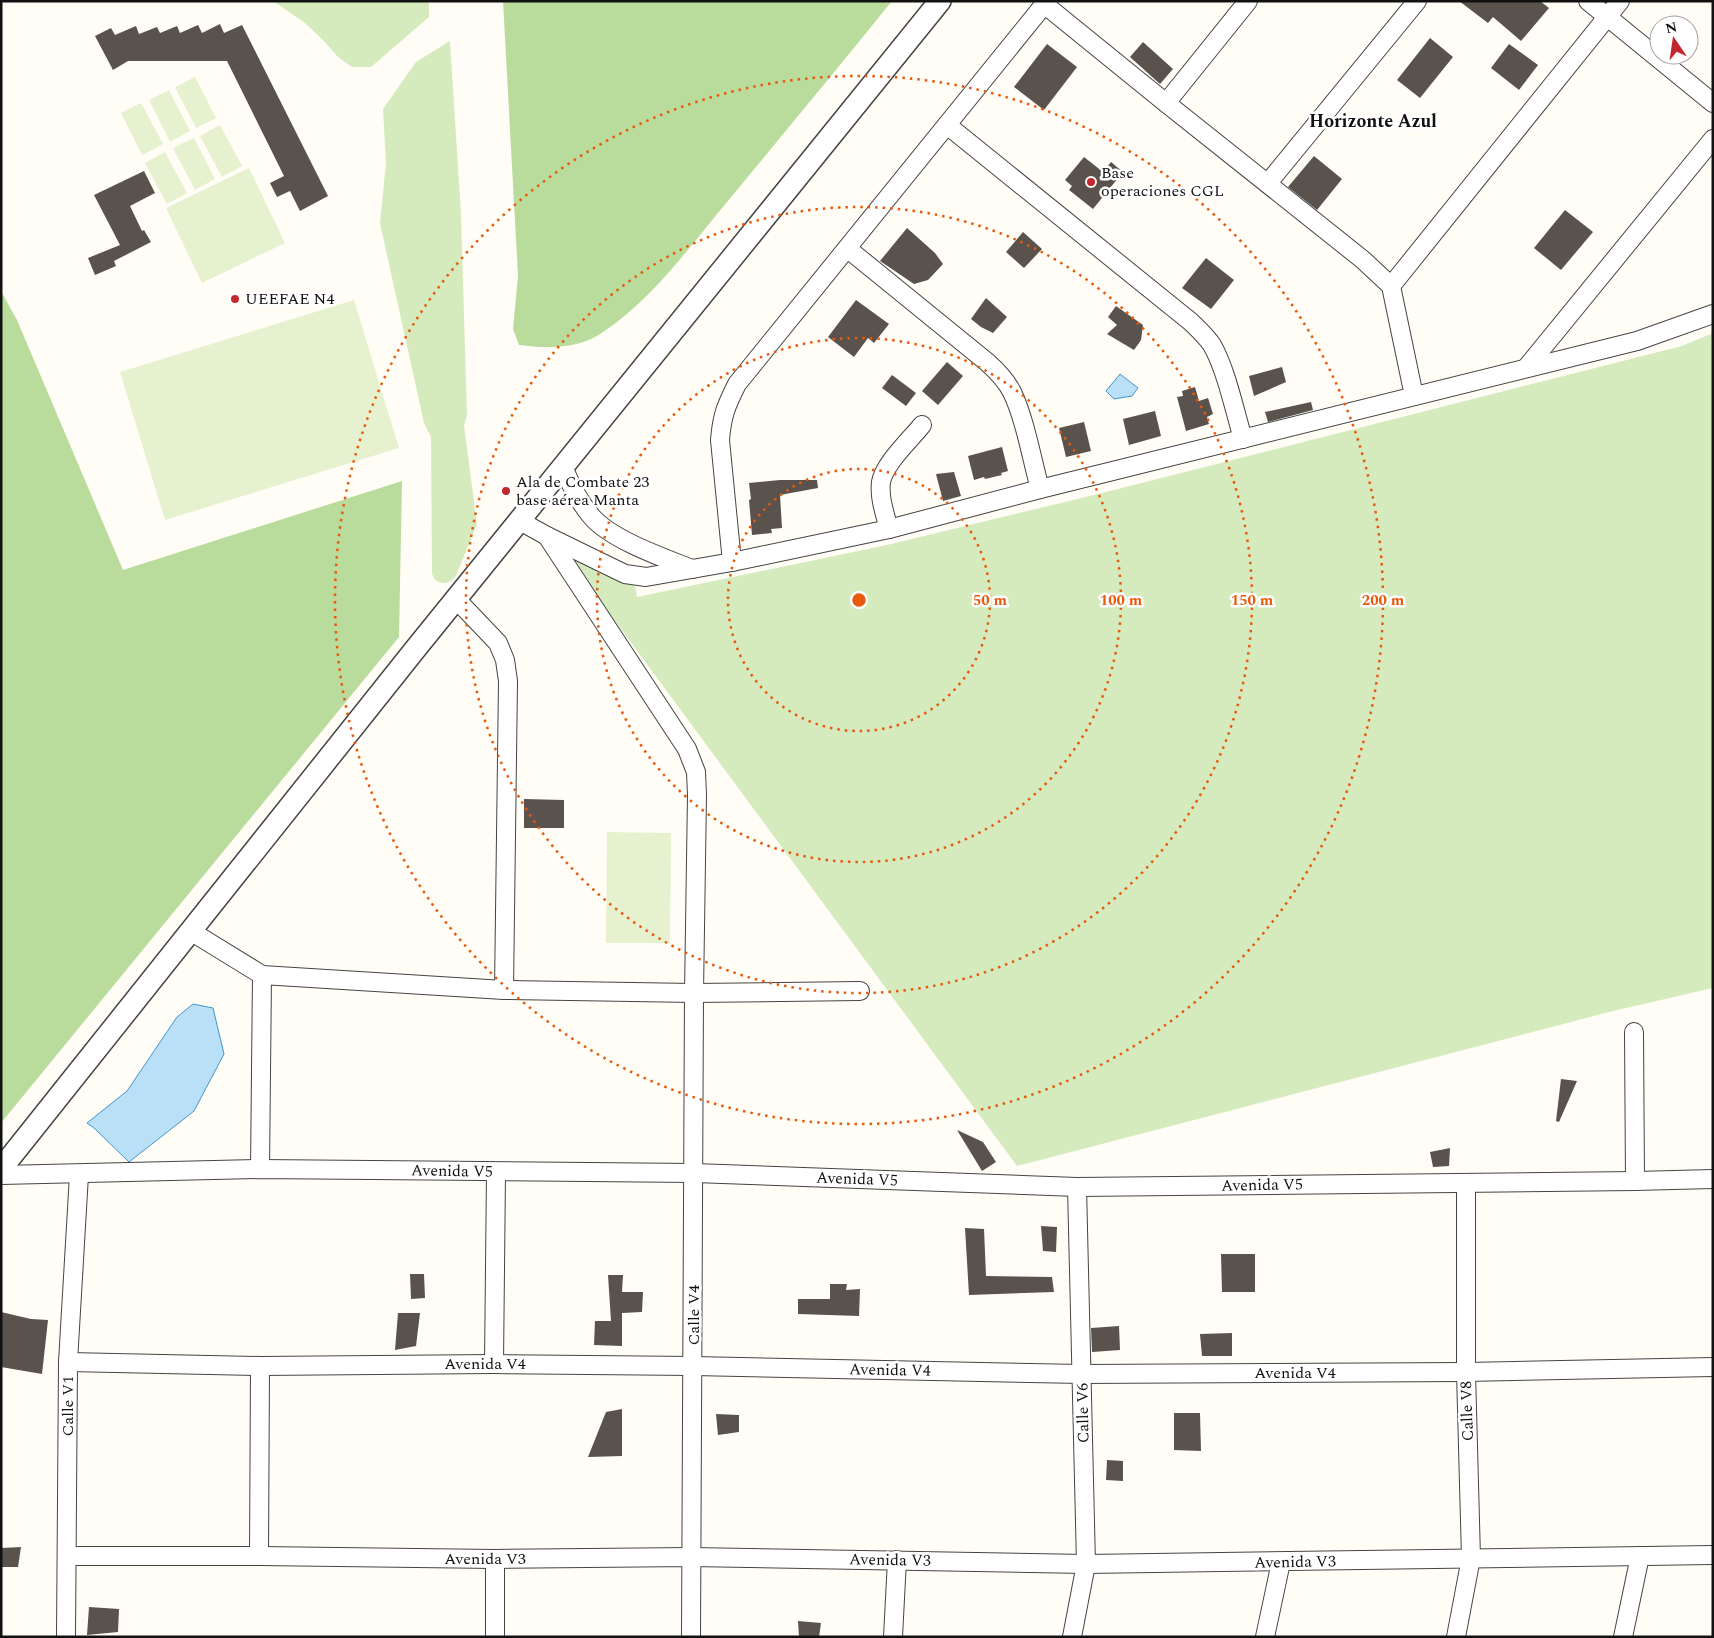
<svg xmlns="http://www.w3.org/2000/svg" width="1714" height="1638" viewBox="0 0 1714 1638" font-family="Spectral,serif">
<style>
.green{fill:#d5ebbd}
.forest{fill:#b9dc9c}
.pitch{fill:#e6f2cf}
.water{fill:#b9e0f7;stroke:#3f96cf}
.building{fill:#5a524d}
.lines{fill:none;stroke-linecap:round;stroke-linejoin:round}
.minor-casing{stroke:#444;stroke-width:20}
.tertiary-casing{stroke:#444;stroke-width:24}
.minor{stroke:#fff;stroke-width:18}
.tertiary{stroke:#fff;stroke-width:21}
.ring{fill:none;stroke:#e8590c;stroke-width:2.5;stroke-dasharray:2.5 5}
.poi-dot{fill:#c4262e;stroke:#fff;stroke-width:2}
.labels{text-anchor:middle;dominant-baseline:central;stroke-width:5;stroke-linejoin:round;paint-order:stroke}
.poi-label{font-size:16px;fill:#111;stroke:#fff;text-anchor:start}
.street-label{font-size:16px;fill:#111;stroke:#fff}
.neighbourhood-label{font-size:18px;font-weight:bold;fill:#111;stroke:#fff}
.centre{fill:#e8590c;stroke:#fff;stroke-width:2.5}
.ring-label{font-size:15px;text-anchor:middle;font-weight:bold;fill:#e8590c;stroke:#fff;stroke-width:5;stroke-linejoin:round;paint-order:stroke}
</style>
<rect width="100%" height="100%" fill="#fffdf5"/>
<!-- green -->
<g class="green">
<polygon points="273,1 429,1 429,17 371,67 352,67 338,57 323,40 305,23"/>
<path d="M450,41l11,174 6,200 -3,11 13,98 -21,52c-6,8 -13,9 -21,4l-3,-6 -1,-137 -7,-14 -44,-200 6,-60 -3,-54 33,-47z"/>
<path d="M1713,333v655l-100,23 -596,155 -413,-560 -30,-48c20,12 39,21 61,28l2,11 250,-52 215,-52 580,-147z"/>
</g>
<!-- forest -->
<g class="forest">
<path d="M503,1h389c-54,67 -109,133 -164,200 -38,45 -73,95 -122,129 -25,19 -57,19 -87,15l-6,-16 5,-53z"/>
<polygon points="1,291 17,320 123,570 402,481 399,637 1,1123"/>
</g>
<!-- pitch -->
<g class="pitch">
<polygon points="195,77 216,118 196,128 175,87"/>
<polygon points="169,90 190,131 170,142 149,100"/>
<polygon points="141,103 163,144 142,155 121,113"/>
<polygon points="220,125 242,166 222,177 200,136"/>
<polygon points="194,138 215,179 195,190 173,148"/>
<polygon points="165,152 187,193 167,204 145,163"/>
<polygon points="249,168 285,243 202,283 166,208"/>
<polygon points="354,300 399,448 165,520 120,372"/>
<polygon points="607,832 671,833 670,943 606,943"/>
</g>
<!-- water -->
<g class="water">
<polygon points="1120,374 1138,388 1132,396 1114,399 1106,391"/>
<polygon points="193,1004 213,1008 224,1054 194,1111 129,1162 94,1128 87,1123 127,1091 177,1017"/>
</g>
<!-- building -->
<g class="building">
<polygon points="1459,1 1540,1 1549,8 1521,41 1493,17 1488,23"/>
<polygon points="220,24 224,33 242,25 328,196 300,211 290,191 277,197 270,183 284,176 227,61 128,61 113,70 95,36 111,28 115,35 136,26 139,34 157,27 160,33 177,26 180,33 198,25 202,33"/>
<polygon points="1430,38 1453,57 1420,98 1397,80"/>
<polygon points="1143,42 1173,69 1160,84 1130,57"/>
<polygon points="1047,44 1077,67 1044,110 1014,87"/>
<polygon points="1509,44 1538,65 1519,90 1491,68"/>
<polygon points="1314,156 1342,179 1317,210 1288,187"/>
<polygon points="1084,157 1103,172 1111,162 1123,172 1093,209 1069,190 1072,186 1065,180"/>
<polygon points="144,171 155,193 130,206 142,231 144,230 151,242 114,261 116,266 95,275 88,258 120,245 94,195"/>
<polygon points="1565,210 1593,232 1561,270 1534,248"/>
<polygon points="907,228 935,253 943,264 928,280 914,284 880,261"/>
<polygon points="1023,232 1042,249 1024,268 1006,252"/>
<polygon points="1206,258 1234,280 1211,309 1182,288"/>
<polygon points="986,298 1007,317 993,333 981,327 971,319"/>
<polygon points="856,300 889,324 874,343 868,338 854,357 828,337"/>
<polygon points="1116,306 1143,325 1141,340 1134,350 1107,334 1117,325 1108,317"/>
<polygon points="947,362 963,376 938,405 922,391"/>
<polygon points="1282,367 1286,382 1254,396 1249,376"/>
<polygon points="892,375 916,393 906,406 882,388"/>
<polygon points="1195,387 1199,401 1208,398 1213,414 1207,417 1209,424 1186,431 1177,397 1183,396 1182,391"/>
<polygon points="1311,402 1313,410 1268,422 1265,412"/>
<polygon points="1155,411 1161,436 1129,445 1123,419"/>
<polygon points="1084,422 1091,451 1066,457 1059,428"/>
<polygon points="1002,447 1008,471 1001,473 1002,475 985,479 984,477 974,480 968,456"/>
<polygon points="954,472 961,496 943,501 936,474"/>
<polygon points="780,480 817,480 818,488 780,495 782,528 771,529 772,533 752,535 749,500 751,499 749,483"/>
<polygon points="524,799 564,800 564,828 524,828"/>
<polygon points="1561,1079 1577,1081 1559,1122 1556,1121"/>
<polygon points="957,1130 983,1142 996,1162 982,1171"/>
<polygon points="1450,1148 1449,1166 1433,1167 1430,1152"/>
<polygon points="1041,1226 1057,1227 1056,1252 1043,1251"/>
<polygon points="965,1228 984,1229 986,1276 1052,1277 1054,1292 969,1295"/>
<polygon points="1221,1254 1255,1254 1255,1292 1222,1292"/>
<polygon points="410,1274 424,1274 425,1298 411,1299"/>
<polygon points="608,1275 623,1275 622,1292 643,1292 642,1312 622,1313 622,1346 594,1345 595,1321 611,1321"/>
<polygon points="830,1284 847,1284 846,1290 860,1289 859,1316 798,1314 798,1299 830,1299"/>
<polygon points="1,1312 31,1319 48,1320 42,1374 1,1367"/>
<polygon points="398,1313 420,1313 416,1346 395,1350"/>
<polygon points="1119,1326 1120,1350 1092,1352 1091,1328"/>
<polygon points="1232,1333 1232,1356 1202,1356 1200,1334"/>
<polygon points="622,1409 622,1456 588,1457 606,1412"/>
<polygon points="1174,1413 1200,1413 1201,1451 1174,1450"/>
<polygon points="716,1414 739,1415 739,1432 718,1435"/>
<polygon points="1107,1460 1123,1461 1123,1481 1106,1480"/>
<polygon points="21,1547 18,1567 1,1567 1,1548"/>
<polygon points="89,1607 119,1609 118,1632 87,1635"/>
<polygon points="798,1621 821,1623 819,1637 799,1637"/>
</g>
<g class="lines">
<!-- minor casing -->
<g class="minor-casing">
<g id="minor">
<polyline points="1588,1 1713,103"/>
<polyline points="1044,4 1166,103 1362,259 1391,286 1414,396"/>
<polyline points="1166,103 1248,1"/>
<path d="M947,125l244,197c7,7 15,14 21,23 14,24 23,67 31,94"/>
<polyline points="1268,183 1417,1"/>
<path d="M848,249l139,113c10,9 19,18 25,30 13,27 20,68 28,97"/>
<polyline points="1391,286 1620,1"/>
<polyline points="1526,368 1713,139"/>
<path d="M563,467c8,18 16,35 29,50 20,23 72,41 100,52"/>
<polyline points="520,521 547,536 625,574 646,577 732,562 889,529 1040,489 1637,341 1713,314"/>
<path d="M889,529c-4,-15 -10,-31 -8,-47 3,-18 29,-42 41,-57"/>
<polyline points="547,536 687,749 696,772 697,795 694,993 691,1637"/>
<path d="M732,562l-12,-122c2,-25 6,-34 17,-56l310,-383"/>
<polyline points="456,599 498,643 505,660 508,681 504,990"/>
<polyline points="192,932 262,975 504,990 694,993 860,991"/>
<polyline points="1634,1032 1635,1181"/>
<polyline points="260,1169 262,975"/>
<polyline points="1,1175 260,1169 694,1173 1077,1187 1635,1181 1713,1179"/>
<polyline points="68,1362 260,1366 494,1364 693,1366 1082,1374 1466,1372 1713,1367"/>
<polyline points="494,1364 496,1172"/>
<polyline points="67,1556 259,1556 495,1559 691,1557 1086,1564 1713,1555"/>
<polyline points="259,1556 260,1366"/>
<polyline points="66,1637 68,1362 79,1175"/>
<polyline points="495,1637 495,1559"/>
<polyline points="893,1637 897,1560"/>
<polyline points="1072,1637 1086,1564 1077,1187"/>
<polyline points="1265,1637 1281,1562"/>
<polyline points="1456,1637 1471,1558 1466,1372 1466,1183"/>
<polyline points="1623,1637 1640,1556"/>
</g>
</g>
<!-- tertiary casing -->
<g class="tertiary-casing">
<polyline id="tertiary" points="1,1169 417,647 940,1"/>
</g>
<!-- minor -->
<use href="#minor" class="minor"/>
<!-- tertiary -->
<use href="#tertiary" class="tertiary"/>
</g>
<!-- distance rings -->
<g class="ring">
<circle cx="859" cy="600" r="131"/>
<circle cx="859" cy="600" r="262"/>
<circle cx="859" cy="600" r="393"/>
<circle cx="859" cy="600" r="524"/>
</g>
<!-- markers -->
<g class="poi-dot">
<circle cx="1091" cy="182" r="5"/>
<circle cx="235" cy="299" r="5"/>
<circle cx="506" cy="491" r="5"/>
</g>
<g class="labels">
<!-- poi labels -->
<g class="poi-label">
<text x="1101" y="173">Base<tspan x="1101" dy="18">operaciones CGL</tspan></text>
<text x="245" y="299">UEEFAE N4</text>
<text x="516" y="482">Ala de Combate 23<tspan x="516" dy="18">base aérea Manta</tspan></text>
</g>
<!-- street labels -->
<g class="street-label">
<text transform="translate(452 1171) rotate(1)">Avenida V5</text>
<text transform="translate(857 1179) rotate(2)">Avenida V5</text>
<text transform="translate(1262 1185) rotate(-1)">Avenida V5</text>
<text transform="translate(694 1315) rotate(-90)">Calle V4</text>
<text x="485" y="1364">Avenida V4</text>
<text transform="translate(890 1370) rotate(1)">Avenida V4</text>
<text x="1295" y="1373">Avenida V4</text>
<text transform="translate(68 1406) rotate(-90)">Calle V1</text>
<text transform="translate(1467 1411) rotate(-92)">Calle V8</text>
<text transform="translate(1083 1413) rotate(-91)">Calle V6</text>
<text x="485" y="1559">Avenida V3</text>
<text transform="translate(890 1560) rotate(1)">Avenida V3</text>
<text transform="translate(1295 1562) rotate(-1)">Avenida V3</text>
</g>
<!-- neighbourhood labels -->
<g class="neighbourhood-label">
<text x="1373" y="121">Horizonte Azul</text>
</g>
</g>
<circle cx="859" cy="600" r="8" class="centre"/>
<g class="ring-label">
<text x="990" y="605">50 m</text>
<text x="1121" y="605">100 m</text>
<text x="1252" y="605">150 m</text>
<text x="1383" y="605">200 m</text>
</g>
<!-- border -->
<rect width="1714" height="1638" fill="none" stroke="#111111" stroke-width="5"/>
<!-- north arrow -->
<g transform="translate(1674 40) rotate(347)"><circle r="24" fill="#ffffff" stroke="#a0a0a0"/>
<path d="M0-4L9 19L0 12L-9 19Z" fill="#c4262e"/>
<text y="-8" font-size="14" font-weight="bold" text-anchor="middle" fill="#111111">N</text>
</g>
</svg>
